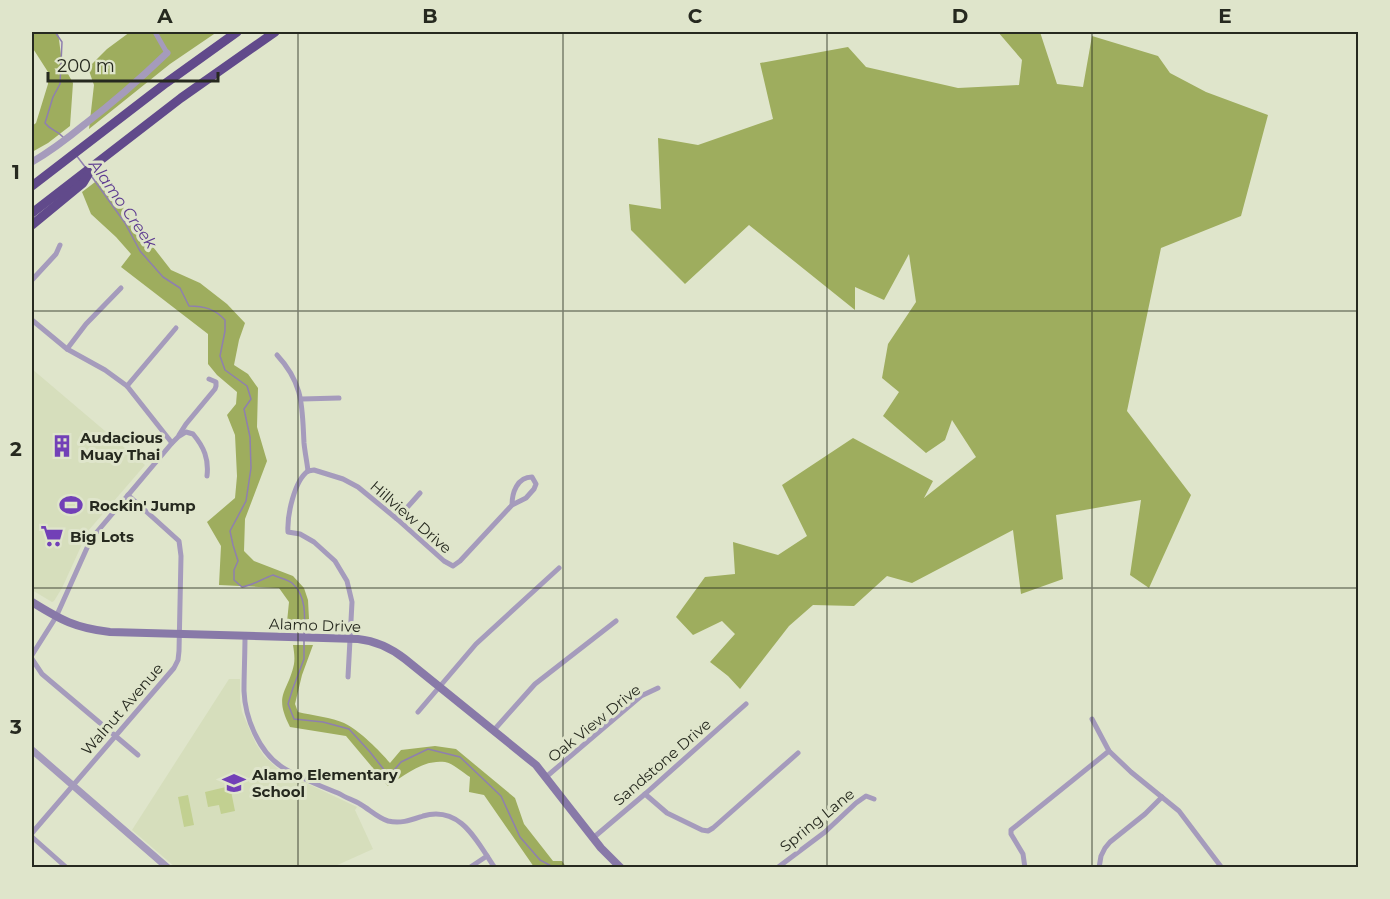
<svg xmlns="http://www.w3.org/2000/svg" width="1390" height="899" viewBox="0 0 1390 899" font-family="Montserrat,sans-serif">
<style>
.built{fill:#d6debc}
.green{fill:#c2d091}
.forest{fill:#9ead5e}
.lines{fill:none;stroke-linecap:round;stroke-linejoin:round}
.stream{stroke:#8f7faf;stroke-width:1.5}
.minor{stroke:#a59bbc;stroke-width:5}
.tertiary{stroke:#a59bbc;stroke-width:7}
.secondary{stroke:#8879a8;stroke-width:8}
.motorway{stroke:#614a8b;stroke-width:9}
.grid{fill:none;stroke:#26291f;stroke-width:1.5;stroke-opacity:0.55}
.labels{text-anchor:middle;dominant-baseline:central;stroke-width:6;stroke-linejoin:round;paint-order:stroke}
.poi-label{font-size:15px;font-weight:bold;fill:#26291f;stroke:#dfe5cb;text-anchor:start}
.street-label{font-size:15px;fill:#26291f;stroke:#dfe5cb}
.water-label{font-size:16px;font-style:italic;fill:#5e3c91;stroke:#dfe5cb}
.neatline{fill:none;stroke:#26291f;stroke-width:2}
.grid-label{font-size:20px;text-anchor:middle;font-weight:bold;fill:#26291f}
</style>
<rect width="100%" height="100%" fill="#dfe5cb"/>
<!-- built -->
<g class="built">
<polygon points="32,369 145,465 88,531 62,588 54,601 52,602 32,590"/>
<polygon points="229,679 240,679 240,700 242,712 256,744 264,756 277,768 285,773 357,807 355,810 373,849 333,867 175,867 132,830"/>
</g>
<!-- green -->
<g class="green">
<polygon points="230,786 235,811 221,814 219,805 208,807 205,792"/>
<polygon points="188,795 194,825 184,827 178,797"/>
</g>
<!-- forest -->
<g class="forest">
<polygon points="32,32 58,32 62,63 73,83 70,126 48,143 32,152 32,126 36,123 48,84 48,72 32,47"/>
<polygon points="130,32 217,32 170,64 89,129 94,85 88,68 107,49"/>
<polygon points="998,32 1040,32 1057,84 1083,87 1092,36 1158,56 1170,73 1206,92 1268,115 1241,216 1161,248 1127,411 1191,495 1149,588 1130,575 1141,500 1056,515 1063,579 1021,594 1013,530 912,583 887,576 854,606 813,605 789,626 740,689 728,676 710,662 735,634 722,621 693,635 676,617 705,577 735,574 733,542 778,555 807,536 782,485 853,438 933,481 924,498 976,457 952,420 945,440 926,453 883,416 899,392 882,378 888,344 916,302 909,254 884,300 855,287 855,310 749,225 685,284 631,230 629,204 661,209 658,138 698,145 773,119 760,63 848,47 866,67 958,88 1019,85 1022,60"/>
<polygon points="107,173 122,205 143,234 171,270 200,283 227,304 245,323 239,340 234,365 248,374 258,388 257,427 267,461 245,519 244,551 254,561 293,576 304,588 308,600 309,619 287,622 289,602 279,588 219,585 221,546 207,522 235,498 237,476 235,435 227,415 236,404 237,392 217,375 208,364 208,334 121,267 131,254 116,237 91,214 82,192"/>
<path d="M293,645h20l-11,30 -7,29 3,8c13,3 35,6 46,11 15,7 36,28 46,40l11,-13 34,-4 21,3 59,49 9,26 29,37h9l4,6h-32l-50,-72 -15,-3 1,-15c-7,-4 -17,-14 -25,-15 -21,-3 -40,13 -57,24l-42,-50 -56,-9c-17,-33 -2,-34 4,-63 1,-6 0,-13 -1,-19z"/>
</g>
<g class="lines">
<!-- stream -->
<g class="stream">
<path d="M55,32l7,10 -2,42 -7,13 -8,26c6,8 12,7 18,14"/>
<polyline points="76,155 86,168"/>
<path d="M92,177l33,46 15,28 23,26 17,11 9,18c15,0 26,3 36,14v11l-5,25 5,14 22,16 4,13 -7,10 6,28 1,31 -5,33 -16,30 3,14 5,16 -4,9v10l8,7c11,-2 20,-8 31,-12 6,3 14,4 19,8 15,13 13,35 12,53"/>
<polyline points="304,640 304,659 293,688 288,704 294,719 323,722 349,729 370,752 389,776 401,762 428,749 460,757 501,796 520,837 540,860 555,868"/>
</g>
<!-- minor -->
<g class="minor">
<polyline points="155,32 167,53"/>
<polyline points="32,280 56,254 60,245"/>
<polyline points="32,320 67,349 105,370 127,386 172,443"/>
<polyline points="67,349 86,324 121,288"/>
<path d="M277,355c27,29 25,52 27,88 1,10 3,19 4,28"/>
<polyline points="127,386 176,328"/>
<polyline points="302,399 339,398"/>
<polyline points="179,435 186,424 215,389 216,386 216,382 209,379"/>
<path d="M308,471l6,-1 29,9 15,8 39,32 47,42 9,5 7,-5 52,-56 14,-7 8,-9 2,-5 -4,-7c-15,0 -20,16 -20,28"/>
<path d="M308,471c-14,10 -21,45 -20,61l12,2 14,8 21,19 12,20 5,21 -4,75"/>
<polyline points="397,519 420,493"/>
<path d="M245,636c0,18 -1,37 -1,55 1,27 15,61 38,76 17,11 39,19 58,27 6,4 14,6 20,10 9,5 18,14 28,17 13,3 23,-1 35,-5 38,-11 54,26 72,52"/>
<path d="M32,655l24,-38 35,-78 81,-96 6,-6 8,-5 7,2c11,13 16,25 14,42"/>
<polyline points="32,659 42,674 138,755"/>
<polyline points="418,712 476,644 559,568"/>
<polyline points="1092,719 1109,751 1131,772 1179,811 1222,868"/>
<polyline points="494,730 535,684 616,621"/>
<polyline points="546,777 641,696 658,688"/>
<polyline points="645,794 667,813 702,830 708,831 713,828 798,753"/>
<polyline points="32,833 174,668 178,660 179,651 181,556 179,541 128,495"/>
<polyline points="32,837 67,868"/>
<polyline points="593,838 645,794 746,704"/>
<polyline points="469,868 487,856"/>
<polyline points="777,868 825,832 856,803 866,796 874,799"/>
<polyline points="1025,868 1023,854 1011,834 1011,830 1109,751"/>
<polyline points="1099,868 1101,856 1105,848 1110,842 1145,814 1162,797"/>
</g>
<!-- tertiary -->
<g class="tertiary">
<path d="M32,162c19,-11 36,-24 53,-38 29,-22 56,-46 82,-71"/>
<polyline points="32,750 168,868"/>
</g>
<!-- secondary -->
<path class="secondary" d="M32,602c29,18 43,26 78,30l248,7c19,2 33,9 47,20l131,106 65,83 20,20"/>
<!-- motorway -->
<g class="motorway">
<polyline points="32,186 166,83 237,32"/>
<polyline points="32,213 181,98 275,32"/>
<polyline points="32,225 83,183 92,168"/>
</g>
</g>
<!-- grid -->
<path class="grid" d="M298,32v836M563,32v836M827,32v836M1092,32v836M32,311h1326M32,588h1326"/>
<!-- icons -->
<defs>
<g id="building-bare" transform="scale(1.8)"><path d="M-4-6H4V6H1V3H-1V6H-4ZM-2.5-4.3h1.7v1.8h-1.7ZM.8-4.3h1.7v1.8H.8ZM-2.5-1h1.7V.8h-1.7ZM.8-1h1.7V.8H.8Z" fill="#7240b7" stroke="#dfe5cb" stroke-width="2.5" paint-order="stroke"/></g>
<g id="stadium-bare" transform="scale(1.8)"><path d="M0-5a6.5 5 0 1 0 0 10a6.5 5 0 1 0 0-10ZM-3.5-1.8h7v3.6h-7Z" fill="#7240b7" stroke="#dfe5cb" stroke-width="2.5" paint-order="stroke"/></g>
<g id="supermarket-bare" transform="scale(1.8)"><path d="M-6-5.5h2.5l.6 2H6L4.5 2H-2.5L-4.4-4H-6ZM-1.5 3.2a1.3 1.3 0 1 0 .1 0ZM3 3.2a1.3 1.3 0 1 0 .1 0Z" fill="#7240b7" stroke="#dfe5cb" stroke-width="2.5" paint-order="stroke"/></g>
<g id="school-bare" transform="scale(1.8)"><path d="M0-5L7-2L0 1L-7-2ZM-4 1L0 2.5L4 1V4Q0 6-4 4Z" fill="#7240b7" stroke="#dfe5cb" stroke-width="2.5" paint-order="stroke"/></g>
</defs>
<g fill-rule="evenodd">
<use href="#building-bare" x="62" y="446"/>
<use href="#stadium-bare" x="71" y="505"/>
<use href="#supermarket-bare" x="52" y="536"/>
<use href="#school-bare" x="234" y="783"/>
</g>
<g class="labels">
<!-- poi labels -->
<g class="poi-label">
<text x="80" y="437">Audacious<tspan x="80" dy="17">Muay Thai</tspan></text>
<text x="89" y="505">Rockin' Jump</text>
<text x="70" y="536">Big Lots</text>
<text x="252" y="774">Alamo Elementary<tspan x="252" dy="17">School</tspan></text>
</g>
<!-- street labels -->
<g class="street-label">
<text transform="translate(411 517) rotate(41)">Hillview Drive</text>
<text transform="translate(315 625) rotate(2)">Alamo Drive</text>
<text transform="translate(122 709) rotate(-49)">Walnut Avenue</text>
<text transform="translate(594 723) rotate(-39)">Oak View Drive</text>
<text transform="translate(662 762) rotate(-41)">Sandstone Drive</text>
<text transform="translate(817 820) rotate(-39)">Spring Lane</text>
</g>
<!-- water labels -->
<g class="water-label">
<text transform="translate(123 204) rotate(55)">Alamo Creek</text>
</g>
</g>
<!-- border -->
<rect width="1390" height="899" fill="none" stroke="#dfe5cb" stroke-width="66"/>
<!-- scale -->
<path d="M48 72v9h170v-9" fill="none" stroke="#26291f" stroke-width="3"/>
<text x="57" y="72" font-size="18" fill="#26291f" stroke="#dfe5cb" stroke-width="4.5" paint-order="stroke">200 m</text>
<rect x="33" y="33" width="1324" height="833" class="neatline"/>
<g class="grid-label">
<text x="165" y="23">A</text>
<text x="430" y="23">B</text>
<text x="695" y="23">C</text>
<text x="960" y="23">D</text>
<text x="1225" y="23">E</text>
<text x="16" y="179">1</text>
<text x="16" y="456">2</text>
<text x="16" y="734">3</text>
</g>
</svg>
